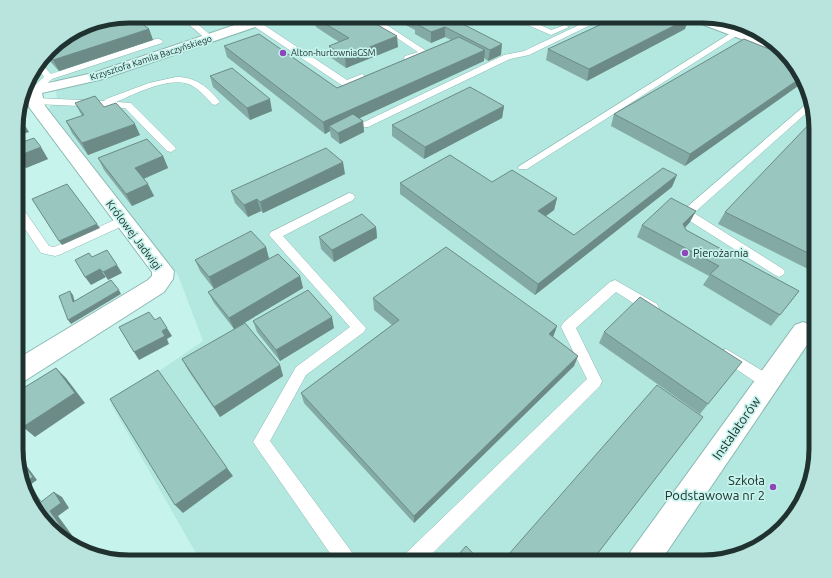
<svg xmlns="http://www.w3.org/2000/svg" width="832" height="578" viewBox="0 0 832 578" font-family="Ubuntu,sans-serif">
<style>
.built{fill:#b2e8e0}
.lines{fill:none;stroke-linecap:round;stroke-linejoin:round}
.service-casing{stroke:#8cb8b2;stroke-width:1}
.minor-casing{stroke:#8cb8b2;stroke-width:2}
.service{fill:#fff;fill-rule:evenodd}
.minor{fill:#fff;fill-rule:evenodd}
.wall{fill:#84aaa5}
.shaded-wall{fill:#6c8b86}
.building{fill:#9ac6c0;stroke:#6c8b86}
.poi-dot{fill:#8e47ba;stroke:#c6f4ed;stroke-width:1.5}
.labels{text-anchor:middle;dominant-baseline:central;stroke-width:3.5;stroke-linejoin:round;paint-order:stroke}
.far-poi-label{font-size:9px;fill:#20322f;stroke:#c6f4ed;text-anchor:start}
.far-street-label{font-size:9px;fill:#20322f;stroke:#c6f4ed}
.street-label{font-size:11px;fill:#20322f;stroke:#c6f4ed}
.poi-label{font-size:11px;fill:#20322f;stroke:#c6f4ed;text-anchor:start}
.near-street-label{font-size:13px;fill:#20322f;stroke:#c6f4ed}
.near-poi-label{font-size:13px;fill:#20322f;stroke:#c6f4ed;text-anchor:end}
.rim{fill:none;stroke:#20322f;stroke-width:5}
</style>
<rect width="100%" height="100%" fill="#c6f4ed"/>
<!-- built -->
<polygon class="built" points="129,16 710,16 771,39 804,79 816,122 816,456 793,517 753,550 703,562 201,562 111,404 203,341 178,275 46,111 57,99 54,80 27,84 31,73 55,44"/>
<g class="lines">
<!-- service casing -->
<g class="service-casing">
<g id="service">
<polygon points="179,16 188,16 214,38 213,40 207,40"/>
<polygon points="364,16 373,16 428,52 411,60 405,60 404,58 405,56 418,52"/>
<polygon points="523,16 531,16 530,20 551,30 565,25 569,27 551,35 523,23"/>
<polygon points="598,16 609,16 529,55 510,59 368,127 362,127 360,125 362,123 504,55 524,51"/>
<polygon points="252,21 258,21 347,80 362,74 366,77 349,86 343,86 252,25"/>
<polygon points="734,31 737,31 741,33 527,169 519,169 518,167"/>
<polygon points="156,39 159,39 163,41 162,43 52,79 39,91 36,92 31,89 44,77 36,66 40,62 51,74"/>
<path d="M176,77c20,0 32,10 44,25l-5,3 -3,-1c-6,-7 -13,-15 -21,-19 -19,-10 -57,9 -75,17l15,1 44,44 1,2 -5,3 -4,-1 -42,-43 -90,-4 -5,-3 5,-3 69,3 2,-2 43,-16z"/>
<polygon points="810,101 812,108 694,213 783,269 785,272 783,275 779,277 775,275 682,216 680,213"/>
<polygon points="349,193 353,194 355,197 353,200 283,236 366,328 364,332 306,375 270,441 354,555 356,562 336,562 253,442 296,367 350,327 269,235 271,232"/>
<polygon points="20,209 24,210 49,246 54,247 121,217 129,217 131,220 129,223 59,255 55,256 41,253 17,217 17,210"/>
<polygon points="615,280 657,304 659,308 657,312 652,313 647,312 616,292 576,328 602,381 600,386 424,562 402,562 404,555 587,379 561,327 563,323 610,282"/>
<polygon points="726,349 773,377 775,382 773,387 768,388 763,387 721,359 719,355 721,351"/>
</g>
</g>
<!-- minor casing -->
<g class="minor-casing">
<g id="minor">
<polygon points="261,16 280,16 279,19 103,79 42,93 45,106 174,271 173,279 164,292 26,380 17,383 17,359 148,280 152,276 152,272 29,107 26,95 24,95 27,86 53,82 93,73"/>
<polygon points="687,16 705,16 773,41 781,51 773,51 688,19"/>
<polygon points="803,322 811,325 815,332 811,339 660,562 626,562 631,551 795,325"/>
</g>
</g>
<!-- service -->
<use href="#service" class="service"/>
<!-- minor -->
<use href="#minor" class="minor"/>
</g>
<!-- wall -->
<g class="wall">
<polygon points="384,16 465,16 455,20 501,55 488,61 484,58 484,61 359,118 363,121 364,132 340,144 331,137 330,131 325,134 227,57 224,46 337,88 451,40 445,37 431,43 415,34 415,30 396,20 392,21"/>
<polygon points="546,16 581,16 564,24"/>
<polygon points="314,17 398,47 346,68 330,57 329,46 339,42 316,27"/>
<polygon points="149,29 153,40 59,71 45,56 55,44"/>
<polygon points="685,29 587,81 546,60 548,49"/>
<polygon points="210,76 272,111 250,120 213,87"/>
<polygon points="804,79 805,81 685,166 611,126 614,114"/>
<polygon points="75,103 104,107 140,135 88,155 72,133 66,121 82,116"/>
<polygon points="504,106 502,118 424,159 392,136 392,125"/>
<polygon points="816,122 816,264 810,270 718,224 725,212"/>
<polygon points="17,144 48,159 26,168 17,155"/>
<polygon points="163,156 168,168 144,179 154,196 132,206 104,170 98,158"/>
<polygon points="345,174 263,213 261,211 248,217 235,203 231,191"/>
<polygon points="492,182 557,198 554,210 546,216 574,235 672,187 535,295 400,194 400,183"/>
<polygon points="690,222 685,228 686,230 799,291 771,326 703,285 709,276 637,237 642,225"/>
<polygon points="376,227 377,238 334,262 321,249 319,237"/>
<polygon points="266,247 269,259 300,276 303,288 234,329 214,303 208,292 269,259 214,289 200,271 195,260"/>
<polygon points="373,298 557,326 553,337 578,356 574,366 414,523 304,403 301,393 392,325 374,310"/>
<polygon points="253,321 334,328 280,361 257,332"/>
<polygon points="816,322 816,331 812,329"/>
<polygon points="604,332 708,404 700,414 599,343"/>
<polygon points="182,359 280,365 283,376 220,417 188,370"/>
</g>
<!-- shaded-wall -->
<g class="shaded-wall">
<polygon points="392,16 396,16 396,20 392,21"/>
<polygon points="453,16 465,16 452,21"/>
<polygon points="566,16 581,16 564,24"/>
<polygon points="689,18 685,29 587,81 589,69"/>
<polygon points="445,27 445,37 431,43 431,32"/>
<polygon points="149,29 153,40 59,71 53,60"/>
<polygon points="397,36 398,47 346,68 345,57"/>
<polygon points="502,44 501,55 488,61 490,50"/>
<polygon points="485,50 484,61 334,130 329,126 330,131 325,134 323,122"/>
<polygon points="802,77 804,79 805,81 685,166 690,154"/>
<polygon points="270,99 272,111 250,120 247,108"/>
<polygon points="504,106 502,118 424,159 425,147"/>
<polygon points="363,121 364,132 340,144 338,133"/>
<polygon points="24,124 29,132 17,136 17,126"/>
<polygon points="135,124 140,135 88,155 82,143"/>
<polygon points="41,147 48,159 26,168 18,156"/>
<polygon points="163,156 168,168 140,180 135,168"/>
<polygon points="343,162 345,174 263,213 260,202"/>
<polygon points="677,175 672,187 535,295 538,284"/>
<polygon points="148,184 154,196 132,206 126,194"/>
<polygon points="557,198 554,210 536,223 538,211"/>
<polygon points="257,199 261,211 248,217 244,205"/>
<polygon points="696,211 690,222 677,236 683,224"/>
<polygon points="97,224 100,228 62,245 59,241"/>
<polygon points="376,227 377,238 334,262 332,250"/>
<polygon points="266,247 269,259 214,289 209,277"/>
<polygon points="117,265 122,273 108,280 103,272"/>
<polygon points="100,269 106,277 91,285 85,277"/>
<polygon points="300,276 303,288 234,329 229,318"/>
<polygon points="119,290 121,294 71,324 68,320"/>
<polygon points="70,291 73,295 76,306 73,302"/>
<polygon points="332,317 334,328 280,361 276,350"/>
<polygon points="557,326 553,337 549,334"/>
<polygon points="167,328 172,336 167,339 169,344 139,360 134,352 162,331"/>
<polygon points="578,356 574,366 414,523 414,516"/>
<polygon points="280,365 283,376 220,417 214,407"/>
<polygon points="56,368 66,378 85,403 35,437 23,427"/>
<polygon points="22,462 26,465 37,480 30,485 41,501 33,507 31,506 31,503 25,482"/>
<polygon points="227,468 233,476 183,513 175,505"/>
<polygon points="54,492 62,497 69,508 58,516 80,546 64,540 50,511"/>
</g>
<!-- building -->
<g class="building">
<polygon points="129,16 132,16 149,29 53,60 47,54 55,44 93,22"/>
<polygon points="316,16 362,16 397,36 345,57 329,46 349,38 314,17"/>
<polygon points="409,16 447,16 502,44 490,50 445,27 431,32 415,23 419,21"/>
<polygon points="619,16 684,16 689,18 589,69 548,49"/>
<polygon points="259,34 337,88 459,37 485,50 323,122 224,46"/>
<polygon points="744,39 784,55 802,77 690,154 614,114"/>
<polygon points="232,68 270,99 247,108 210,76"/>
<polygon points="470,87 504,106 425,147 392,125"/>
<polygon points="95,96 104,107 116,103 135,124 82,143 66,121 84,115 75,103"/>
<polygon points="353,114 363,121 338,133 329,126"/>
<polygon points="17,115 24,124 17,126"/>
<polygon points="815,118 816,122 816,257 725,212"/>
<polygon points="34,138 41,147 18,156 17,154 17,144"/>
<polygon points="147,139 163,156 135,168 148,184 126,194 98,158"/>
<polygon points="326,148 343,162 260,202 257,199 244,205 231,191"/>
<polygon points="450,155 492,182 512,170 557,198 538,211 574,235 663,168 677,175 538,284 400,183"/>
<polygon points="67,184 97,224 59,241 32,199"/>
<polygon points="671,198 696,211 683,224 686,230 799,291 780,315 710,274 719,266 642,225"/>
<polygon points="362,214 376,227 332,250 319,237"/>
<polygon points="251,231 266,247 209,277 195,260"/>
<polygon points="446,247 557,326 549,334 578,356 414,516 301,393 399,320 373,298"/>
<polygon points="107,250 117,265 103,272 100,269 85,277 75,260 89,253 92,257"/>
<polygon points="278,254 300,276 229,318 208,292"/>
<polygon points="111,280 119,290 68,320 59,296 70,291 73,302"/>
<polygon points="308,290 332,317 276,350 253,321"/>
<polygon points="640,297 742,362 708,404 604,332"/>
<polygon points="149,312 155,320 160,317 167,328 162,331 165,336 134,352 119,327"/>
<polygon points="245,323 280,365 214,407 182,359"/>
<polygon points="56,368 75,393 23,427 17,418 17,392"/>
<polygon points="158,370 227,468 175,505 110,399"/>
<polygon points="657,385 703,417 591,562 502,562"/>
<polygon points="22,462 33,477 25,482 37,498 31,503 18,465"/>
<polygon points="54,492 61,503 50,511 63,529 60,527 54,531 33,508"/>
<polygon points="60,527 71,542 61,539 54,531"/>
<polygon points="466,546 481,562 452,562"/>
</g>
<!-- markers -->
<g class="poi-dot">
<circle cx="283" cy="53" r="4"/>
<circle cx="685" cy="253" r="4"/>
<circle cx="773" cy="487" r="4"/>
</g>
<g class="labels">
<!-- far-poi labels -->
<g class="far-poi-label">
<text x="291" y="53">Alton-hurtowniaGSM</text>
</g>
<!-- far-street labels -->
<g class="far-street-label">
<text transform="translate(151 58) rotate(-18)">Krzysztofa Kamila Baczyńskiego</text>
</g>
<!-- street labels -->
<g class="street-label">
<text transform="translate(134 235) rotate(53)">Królowej Jadwigi</text>
</g>
<!-- poi labels -->
<g class="poi-label">
<text x="693" y="253">Pierożarnia</text>
</g>
<!-- near-street labels -->
<g class="near-street-label">
<text transform="translate(736 428) rotate(-55)">Instalatorów</text>
</g>
<!-- near-poi labels -->
<g class="near-poi-label">
<text x="765" y="480">Szkoła<tspan x="765" dy="15">Podstawowa nr 2</tspan></text>
</g>
</g>
<!-- crop -->
<path d="M0 0H832V578H0ZM129 23H703A106 106 0 0 1 809 129V449A106 106 0 0 1 703 555H129A106 106 0 0 1 23 449V129A106 106 0 0 1 129 23Z" fill="#b9e4de" fill-rule="evenodd"/>
<path class="rim" d="M129 23H703A106 106 0 0 1 809 129V449A106 106 0 0 1 703 555H129A106 106 0 0 1 23 449V129A106 106 0 0 1 129 23Z"/>
</svg>
